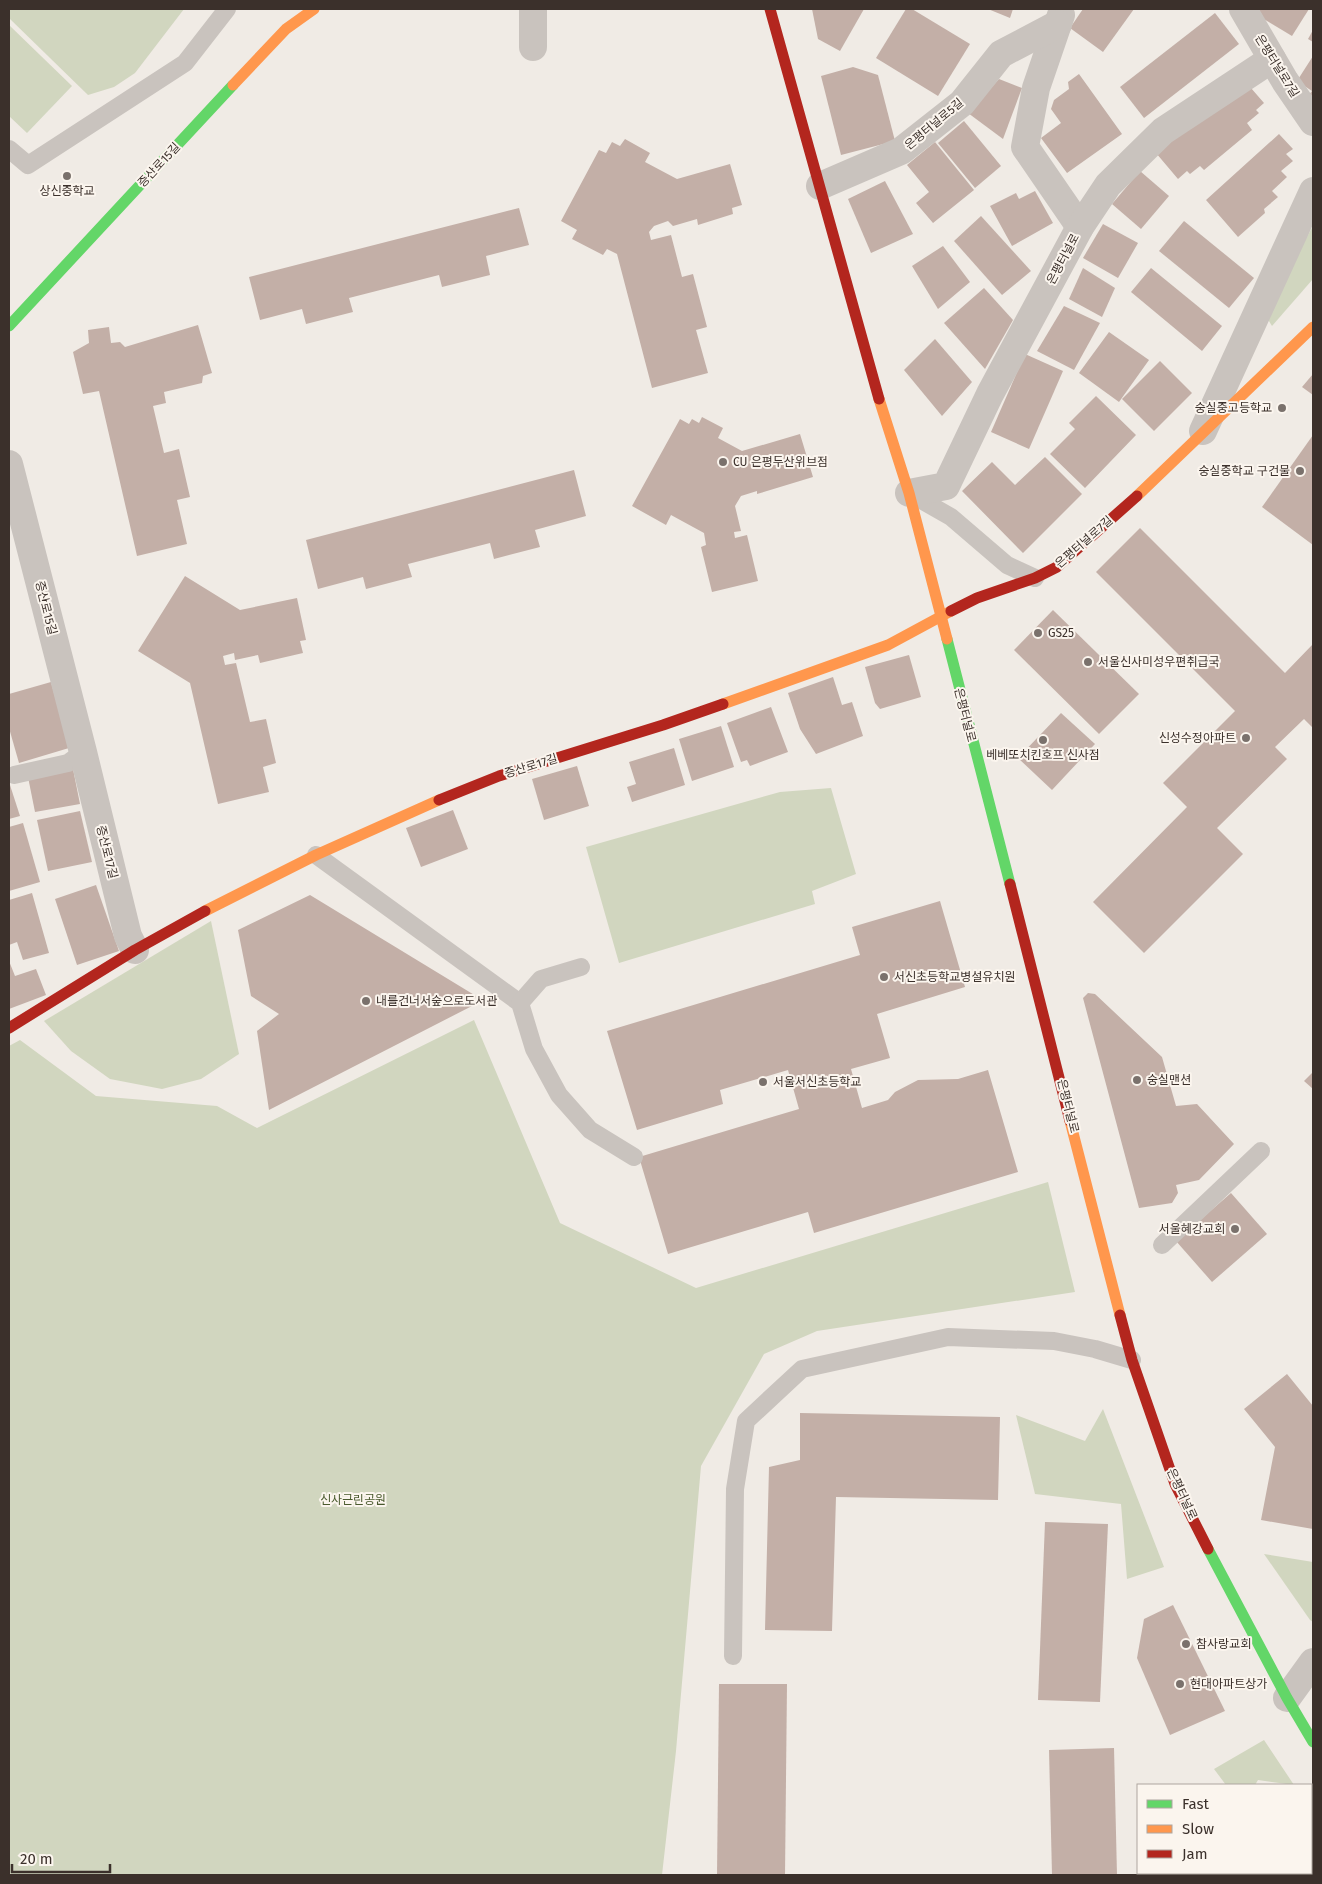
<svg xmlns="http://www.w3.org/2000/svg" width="1322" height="1884" viewBox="0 0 1322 1884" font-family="'Fira Sans','Noto Sans KR',sans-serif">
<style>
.green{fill:#d1d6bf}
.building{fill:#c3afa7}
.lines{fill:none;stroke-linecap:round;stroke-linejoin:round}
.lane{stroke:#c9c3be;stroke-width:18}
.street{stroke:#c9c3be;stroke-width:28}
.fast{stroke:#63d668;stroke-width:11}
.slow{stroke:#ff974d;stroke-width:11}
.jam{stroke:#b3261e;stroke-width:11}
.poi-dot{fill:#7a716c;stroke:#fbf5ee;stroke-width:2}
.labels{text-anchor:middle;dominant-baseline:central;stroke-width:4;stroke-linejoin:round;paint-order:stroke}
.street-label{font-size:12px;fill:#3b302b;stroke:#fbf5ee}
.poi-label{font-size:12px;fill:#3b302b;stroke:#fbf5ee;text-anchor:start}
.park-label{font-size:12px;fill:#4a5a2e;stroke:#fbf5ee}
</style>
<rect width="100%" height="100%" fill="#f0ebe5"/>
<!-- green -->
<g class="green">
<polygon points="9,9 184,9 135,73 114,87 88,95 9,18"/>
<polygon points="9,25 72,86 27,133 9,116"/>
<polygon points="1313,226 1313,279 1272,326 1264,313"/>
<polygon points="831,788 856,874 812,891 815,904 619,963 586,847 780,792"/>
<polygon points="211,921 239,1054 201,1079 162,1089 110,1079 71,1051 44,1021"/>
<polygon points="474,1020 560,1223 696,1288 1048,1182 1075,1292 817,1331 764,1354 701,1466 676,1751 662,1875 9,1875 9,1046 20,1040 96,1096 217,1106 257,1128"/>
<polygon points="1103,1409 1164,1567 1127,1579 1121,1504 1035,1494 1016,1415 1085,1441"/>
<polygon points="1264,1554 1313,1562 1313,1622 1310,1620"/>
<polygon points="1264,1740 1294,1785 1258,1780 1255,1785 1226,1785 1214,1769"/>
</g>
<!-- building -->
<g class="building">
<polygon points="812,9 864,9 840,51 818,39"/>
<polygon points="906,9 912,9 970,44 938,96 876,58"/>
<polygon points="988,9 1013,9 1010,18"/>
<polygon points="1083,9 1134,9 1103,52 1070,28"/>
<polygon points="1257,9 1309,9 1292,36 1254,13"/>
<polygon points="1215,13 1239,44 1144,118 1120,87"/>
<polygon points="1313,30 1313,42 1308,39"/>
<polygon points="1313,56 1313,100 1308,96 1312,91 1297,81"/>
<polygon points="853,67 878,75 895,141 841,155 821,76"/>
<polygon points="1079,74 1122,134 1067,173 1041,138 1061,123 1051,109 1054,100 1069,89 1068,82"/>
<polygon points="999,79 1022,88 1003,139 968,113"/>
<polygon points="1244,80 1264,103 1256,110 1259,113 1247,123 1252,130 1204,170 1200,166 1190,174 1187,171 1178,179 1156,153"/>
<polygon points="964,121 1001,166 975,188 938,143"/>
<polygon points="1279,134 1293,149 1286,154 1293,161 1281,171 1287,177 1272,191 1278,197 1264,209 1265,213 1238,237 1206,200"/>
<polygon points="625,139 650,153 645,162 677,179 730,164 742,205 732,208 733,214 698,225 697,219 673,226 668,221 654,226 649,232 651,240 671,235 682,277 693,274 707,327 696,330 708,373 652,388 617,254 607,249 603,255 572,239 577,230 561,221 599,150 606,153 612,142 620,146"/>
<polygon points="935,142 974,190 933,223 916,203 929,192 907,165"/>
<polygon points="1140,171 1169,196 1141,229 1112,204"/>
<polygon points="885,181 913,234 871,253 848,199"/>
<polygon points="1035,191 1053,223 1012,246 990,206 1016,193 1019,199"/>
<polygon points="519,208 529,245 486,256 490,275 442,287 439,275 349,298 353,312 306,324 302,309 260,320 249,277"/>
<polygon points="981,216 1031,271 1002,295 954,241"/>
<polygon points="1184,221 1254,278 1229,308 1159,251"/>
<polygon points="1103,224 1138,243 1118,278 1083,258"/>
<polygon points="943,246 970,282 938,309 912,266"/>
<polygon points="1083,268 1115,288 1102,317 1069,299"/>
<polygon points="1151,268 1222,326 1202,351 1131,292"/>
<polygon points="984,288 1013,320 985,369 944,323"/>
<polygon points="1064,306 1100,323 1074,370 1037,351"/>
<polygon points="198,325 212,373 203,376 202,383 164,392 166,403 153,406 164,453 179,449 190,497 177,500 187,544 137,556 99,391 83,394 73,352 89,343 88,330 109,327 111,343 120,342 125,347"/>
<polygon points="1109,332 1149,360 1119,402 1079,373"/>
<polygon points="935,339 972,382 942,416 904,370"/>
<polygon points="1025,354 1063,371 1029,449 991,432"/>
<polygon points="1160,361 1192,393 1154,431 1122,399"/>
<polygon points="1313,374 1313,395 1302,387"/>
<polygon points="1096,396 1136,435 1085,488 1050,454 1075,429 1069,423"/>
<polygon points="702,417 723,428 718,438 742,451 800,434 813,477 757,494 757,491 741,496 735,506 741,531 734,532 735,538 747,535 758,581 712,592 701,547 706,545 704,533 671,515 666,525 632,506 680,419 689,424 692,419 699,423"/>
<polygon points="1313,435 1313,545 1262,507"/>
<polygon points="1045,457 1082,494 1023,553 962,491 992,462 1015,485"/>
<polygon points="574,470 586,516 535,530 540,547 494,559 490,543 408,564 412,577 366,589 363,577 318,589 306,540"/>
<polygon points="1140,528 1285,673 1313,644 1313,728 1304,719 1275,747 1287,759 1217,828 1243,854 1144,953 1093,902 1187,807 1163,783 1235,711 1096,572"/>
<polygon points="185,576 240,610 297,598 306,640 300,641 303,653 260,663 258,655 235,660 234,653 223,656 225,665 236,663 250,722 266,719 276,763 263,767 269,792 218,804 190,683 138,651"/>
<polygon points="1053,610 1139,694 1099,734 1014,650"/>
<polygon points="909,655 921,697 880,709 875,703 865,667"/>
<polygon points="833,677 842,705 852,702 863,736 816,754 800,729 788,693"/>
<polygon points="51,682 69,748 19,763 9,728 9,694"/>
<polygon points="771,707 788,752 750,766 747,760 741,762 727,723"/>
<polygon points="1061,713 1095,744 1052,790 1018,758"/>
<polygon points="721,726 734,767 692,781 679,739"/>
<polygon points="674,748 685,785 632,802 627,787 636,784 629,762"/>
<polygon points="577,766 589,806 544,820 532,779"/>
<polygon points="73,769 80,804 35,812 28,777"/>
<polygon points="9,782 20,816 9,819"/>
<polygon points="453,810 468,849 421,867 406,828"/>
<polygon points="80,811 92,862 48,871 37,820"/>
<polygon points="23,823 40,882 9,891 9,827"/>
<polygon points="96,885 119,951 77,965 55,899"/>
<polygon points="32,893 49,953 23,960 17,942 9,945 9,900"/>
<polygon points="310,895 476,996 472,1006 269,1110 257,1031 279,1014 251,996 238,930"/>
<polygon points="940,901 965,987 877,1014 890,1058 851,1069 862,1108 888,1100 895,1092 918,1080 958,1079 988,1070 1018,1172 814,1233 808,1212 668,1254 639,1157 799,1109 788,1070 720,1090 723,1104 637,1130 607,1031 860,955 852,927"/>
<polygon points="9,961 15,976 36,969 46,995 9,1009"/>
<polygon points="1088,993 1095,994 1162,1057 1176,1106 1197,1104 1234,1144 1199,1180 1176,1185 1178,1193 1172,1203 1139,1208 1083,998"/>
<polygon points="1313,1072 1313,1089 1304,1081"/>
<polygon points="1231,1193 1267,1234 1212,1282 1176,1241"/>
<polygon points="1287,1374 1313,1406 1313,1529 1261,1520 1275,1447 1244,1409"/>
<polygon points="800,1413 1000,1417 998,1500 836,1497 832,1631 765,1630 769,1467 800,1460"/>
<polygon points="1045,1522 1108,1524 1100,1702 1038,1700"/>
<polygon points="1173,1605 1225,1711 1170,1735 1137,1658 1144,1619"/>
<polygon points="719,1684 787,1684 785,1875 717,1875"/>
<polygon points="1114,1748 1117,1875 1052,1875 1049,1750"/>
<polygon points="1311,1839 1313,1839 1313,1875 1271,1875 1271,1873 1311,1873"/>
</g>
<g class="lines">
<!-- lane -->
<g class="lane">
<polyline points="9,149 28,165 185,63 227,9"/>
<polyline points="909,493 951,517 1007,565 1035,578"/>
<polyline points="14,775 68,763 83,752"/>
<polyline points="316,855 520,1003 534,1049 559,1095 590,1130 634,1157"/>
<polyline points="520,1003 541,979 581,967"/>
<polyline points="1162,1245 1261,1151"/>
<polyline points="733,1656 735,1489 746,1421 802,1369 948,1337 1054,1341 1095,1349 1132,1360"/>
</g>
<!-- street -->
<g class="street">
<polyline points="533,9 533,47"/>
<polyline points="1243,9 1285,81 1313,122"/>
<polyline points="1061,15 1036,88 1025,147 1080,227"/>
<polyline points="820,186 901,151 962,103 1001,54 1058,24"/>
<polyline points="1203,431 1313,191"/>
<polyline points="9,464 83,752 128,936 135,950"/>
<polyline points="909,493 946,486 990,394 1080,227 1108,185 1163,131 1272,59"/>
<polyline points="1287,1698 1313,1662"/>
</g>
<!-- fast -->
<g class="fast">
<polyline points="9,326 233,85"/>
<polyline points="947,639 1010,884"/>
<polyline points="1208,1549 1287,1698 1313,1742"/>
</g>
<!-- slow -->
<g class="slow">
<polyline points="233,85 286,29 314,9"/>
<polyline points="879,399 909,493 947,639"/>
<polyline points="1137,496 1313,327"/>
<polyline points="723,704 888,645 951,611"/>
<polyline points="205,911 316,855 439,800"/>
<polyline points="1070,1121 1120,1315"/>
</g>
<!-- jam -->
<g class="jam">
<polyline points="770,9 879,399"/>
<polyline points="951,611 977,598 1035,578 1057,567 1137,496"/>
<polyline points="439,800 499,776 663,725 723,704"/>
<polyline points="1010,884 1070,1121"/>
<polyline points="9,1028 135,950 205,911"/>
<polyline points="1120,1315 1132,1360 1175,1484 1208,1549"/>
</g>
</g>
<!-- markers -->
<g class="poi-dot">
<circle cx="67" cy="176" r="5"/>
<circle cx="1282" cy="408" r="5"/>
<circle cx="723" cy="462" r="5"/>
<circle cx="1300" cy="471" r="5"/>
<circle cx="1038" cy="633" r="5"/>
<circle cx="1088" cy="662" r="5"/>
<circle cx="1246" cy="738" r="5"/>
<circle cx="1043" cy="740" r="5"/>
<circle cx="884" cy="977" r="5"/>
<circle cx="366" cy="1001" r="5"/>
<circle cx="1137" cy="1080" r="5"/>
<circle cx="763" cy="1082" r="5"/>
<circle cx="1235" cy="1229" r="5"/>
<circle cx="1186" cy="1644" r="5"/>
<circle cx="1180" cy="1684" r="5"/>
</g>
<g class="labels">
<!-- street labels -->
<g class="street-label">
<text transform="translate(1277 66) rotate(58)">은평터널로7길</text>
<text transform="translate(934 124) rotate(-40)">은평터널로5길</text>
<text transform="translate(159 165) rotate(-47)">증산로15길</text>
<text transform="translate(1063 259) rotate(-62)">은평터널로</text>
<text transform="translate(1084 542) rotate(-41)">은평터널로7길</text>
<text transform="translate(46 608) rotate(76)">증산로15길</text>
<text transform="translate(965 715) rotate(76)">은평터널로</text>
<text transform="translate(531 766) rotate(-17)">증산로17길</text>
<text transform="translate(107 852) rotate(76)">증산로17길</text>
<text transform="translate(1068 1106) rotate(76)">은평터널로</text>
<text transform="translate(1182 1494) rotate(65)">은평터널로</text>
</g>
<!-- poi labels -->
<g class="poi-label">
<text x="67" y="191" text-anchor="middle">상신중학교</text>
<text x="1272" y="408" text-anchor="end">숭실중고등학교</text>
<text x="733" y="462">CU 은평두산위브점</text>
<text x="1290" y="471" text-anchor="end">숭실중학교 구건물</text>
<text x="1048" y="633">GS25</text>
<text x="1098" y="662">서울신사미성우편취급국</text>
<text x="1236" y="738" text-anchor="end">신성수정아파트</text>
<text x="1043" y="755" text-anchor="middle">베베또치킨호프 신사점</text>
<text x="894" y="977">서신초등학교병설유치원</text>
<text x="376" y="1001">내를건너서숲으로도서관</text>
<text x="1147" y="1080">숭실맨션</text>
<text x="773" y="1082">서울서신초등학교</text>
<text x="1225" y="1229" text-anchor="end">서울혜강교회</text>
<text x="1196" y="1644">참사랑교회</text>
<text x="1190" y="1684">현대아파트상가</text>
</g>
<!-- park labels -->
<g class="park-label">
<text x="353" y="1500">신사근린공원</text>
</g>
</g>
<!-- border -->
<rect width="1322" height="1884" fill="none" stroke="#3b302b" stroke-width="20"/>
<!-- legend -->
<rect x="1137" y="1784" width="175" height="90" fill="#fbf5ee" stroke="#aea6a0"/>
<rect x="1147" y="1800" width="25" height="8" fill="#63d668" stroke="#aea6a0"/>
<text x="1182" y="1809" font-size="15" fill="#3b302b">Fast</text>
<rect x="1147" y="1825" width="25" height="8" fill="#ff974d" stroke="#aea6a0"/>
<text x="1182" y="1834" font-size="15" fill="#3b302b">Slow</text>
<rect x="1147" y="1850" width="25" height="8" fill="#b3261e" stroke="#aea6a0"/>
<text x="1182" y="1859" font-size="15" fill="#3b302b">Jam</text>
<!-- scale -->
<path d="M12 1864v8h98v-8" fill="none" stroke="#3b302b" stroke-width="2.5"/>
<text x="20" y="1864" font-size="15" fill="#3b302b" stroke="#fbf5ee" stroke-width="4" paint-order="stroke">20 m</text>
</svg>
